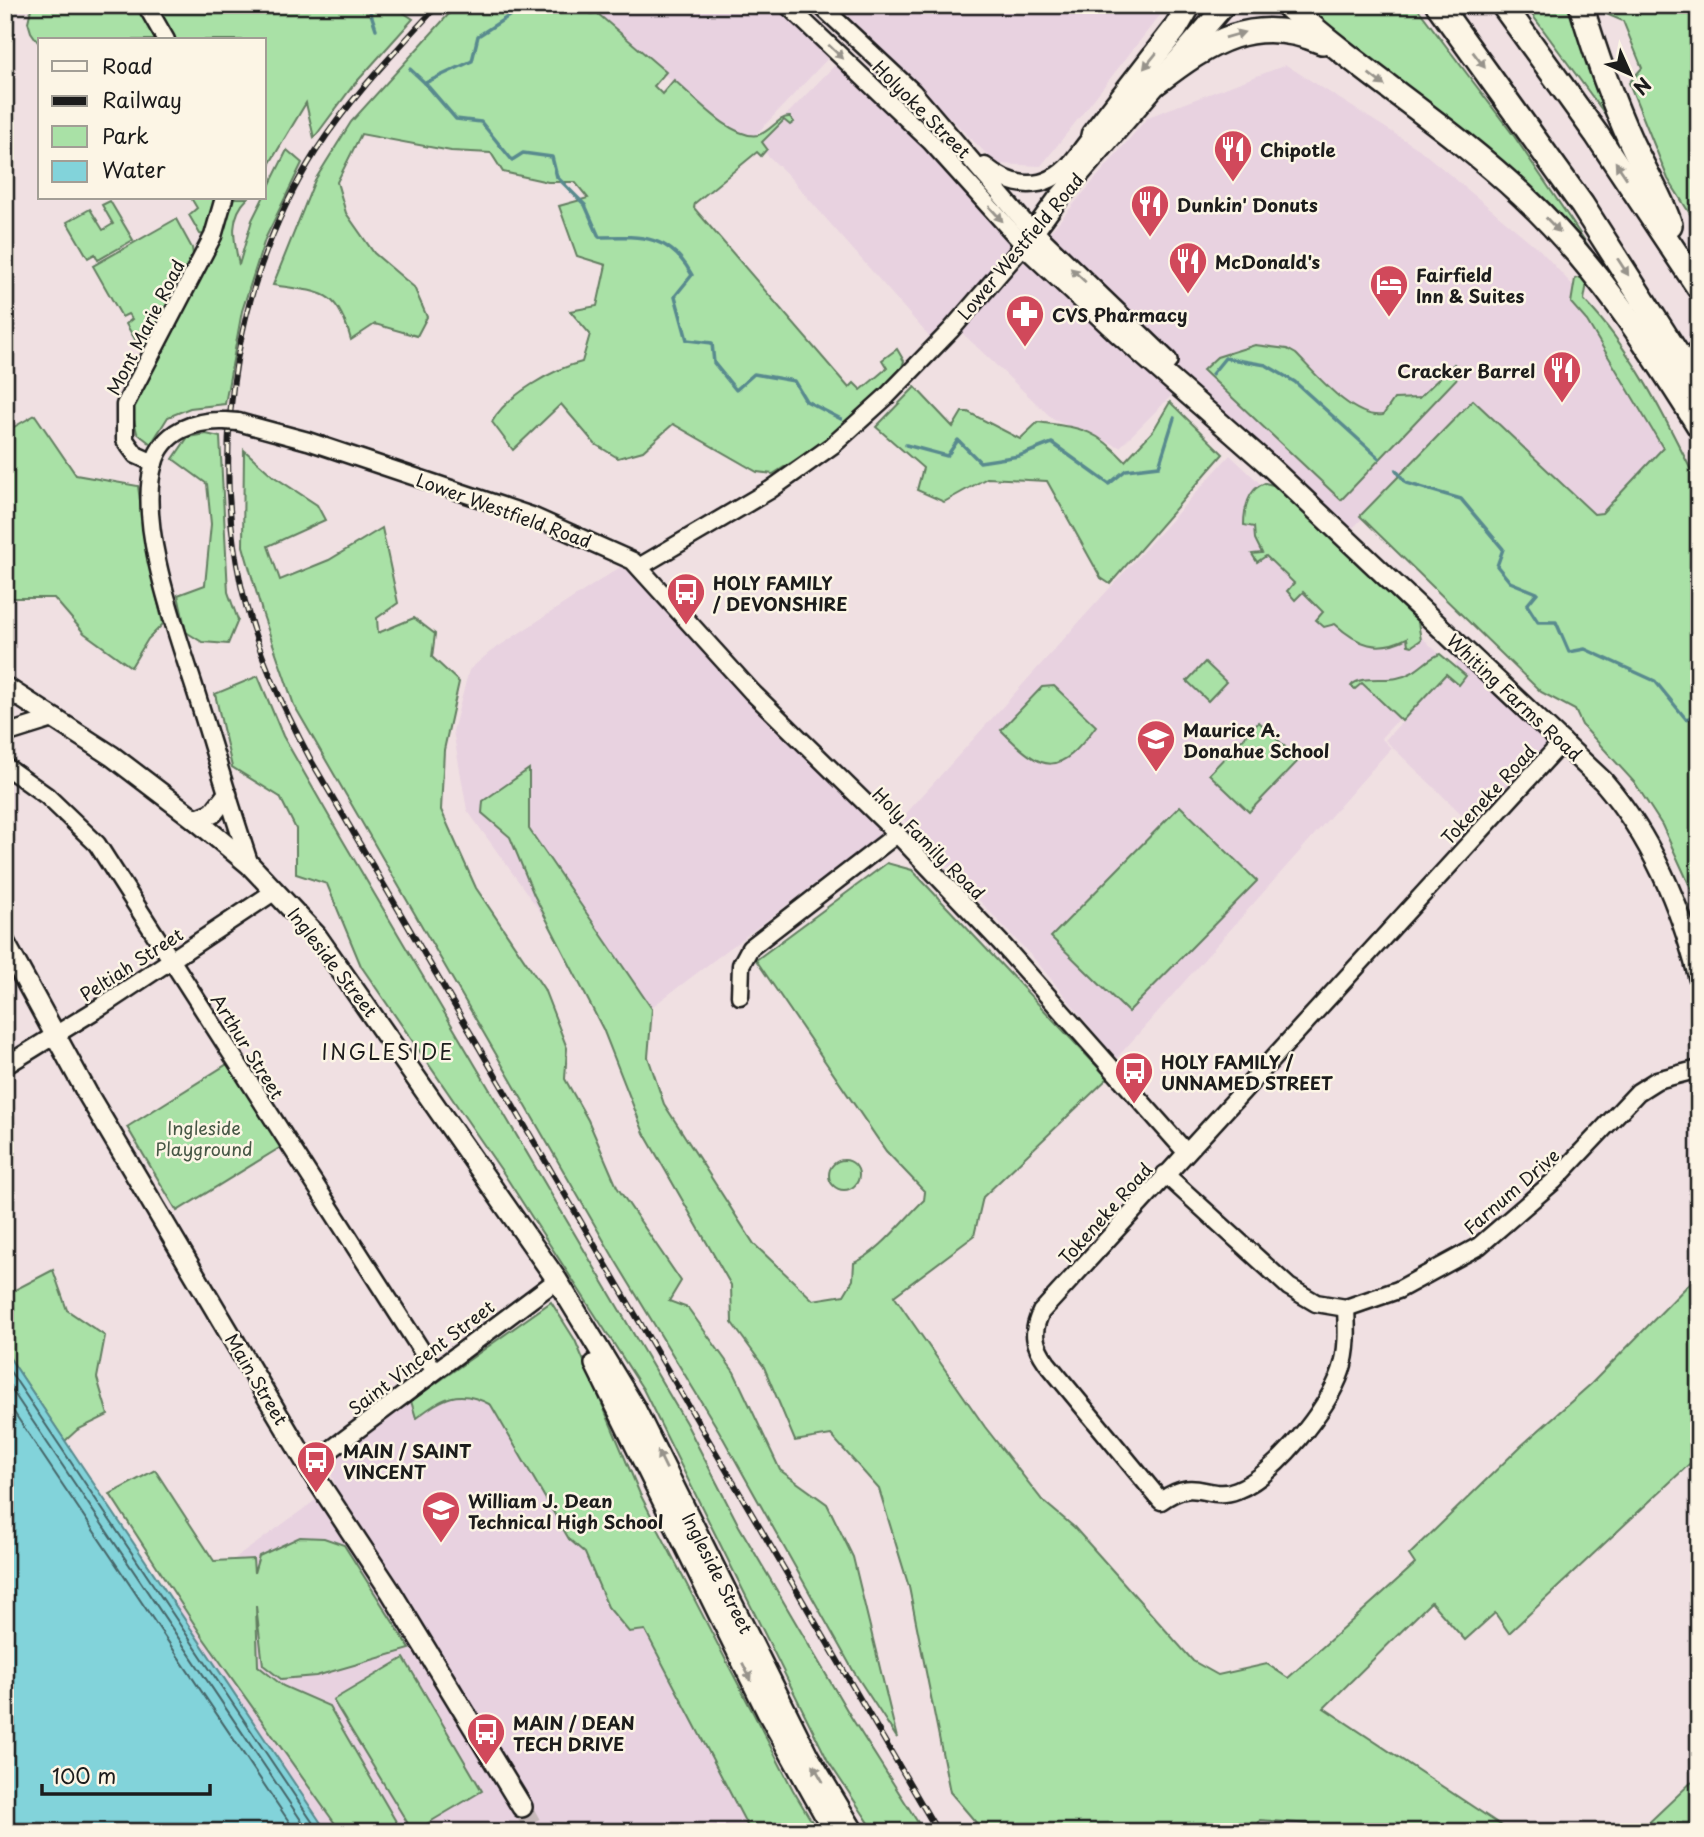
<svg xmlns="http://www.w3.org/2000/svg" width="1704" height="1837" viewBox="0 0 1704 1837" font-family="'Playpen Sans',sans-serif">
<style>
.built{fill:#e8d2e0}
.green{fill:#a9e1a6;stroke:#627e61;stroke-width:2}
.water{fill:#82d3da;stroke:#598a8e;stroke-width:2}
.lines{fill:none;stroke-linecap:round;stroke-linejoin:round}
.shore{stroke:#456568;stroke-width:2}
.stream{stroke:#598a8e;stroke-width:3.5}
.major-tunnel{stroke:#c6b9ba;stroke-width:19;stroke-dasharray:19 10;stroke-linecap:butt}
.minor-casing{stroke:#1c1c1c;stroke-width:21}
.major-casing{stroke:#1c1c1c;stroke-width:24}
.highway-casing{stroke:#1c1c1c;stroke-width:28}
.minor{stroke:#fcf5e5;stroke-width:16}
.major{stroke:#fcf5e5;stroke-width:19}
.highway{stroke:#fcf5e5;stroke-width:23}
.rail-casing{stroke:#1c1c1c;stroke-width:6}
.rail{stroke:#fcf5e5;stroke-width:3.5;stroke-dasharray:10;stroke-linecap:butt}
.minor-bridge-casing{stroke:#1c1c1c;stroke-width:21;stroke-linecap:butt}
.minor-bridge{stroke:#fcf5e5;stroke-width:16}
.oneway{fill:#97938b}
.labels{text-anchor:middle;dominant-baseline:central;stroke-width:5;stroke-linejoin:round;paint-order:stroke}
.street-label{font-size:18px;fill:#1c1c1c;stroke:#fcf5e5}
.poi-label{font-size:18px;font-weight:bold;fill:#1c1c1c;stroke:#fcf5e5;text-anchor:start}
.park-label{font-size:18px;fill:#465745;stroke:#fcf5e5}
.quarter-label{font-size:21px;letter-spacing:2px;fill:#1c1c1c;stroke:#fcf5e5}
</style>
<rect width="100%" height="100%" fill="#f0e0e2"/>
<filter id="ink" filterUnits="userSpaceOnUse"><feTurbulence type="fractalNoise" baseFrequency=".0143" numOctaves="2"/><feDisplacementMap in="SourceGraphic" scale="14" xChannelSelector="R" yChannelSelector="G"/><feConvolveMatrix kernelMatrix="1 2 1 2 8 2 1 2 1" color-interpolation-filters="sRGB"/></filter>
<g filter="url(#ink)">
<!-- built -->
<g class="built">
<polygon points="581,5 777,5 832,54 747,144"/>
<polygon points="840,5 1168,5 1041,166 997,164 837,8"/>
<polygon points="836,64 891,110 1014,246 934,342 786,173 757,145"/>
<polygon points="1286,65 1419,149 1540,250 1576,289 1671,440 1598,519 1472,407 1348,533 1188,379 1120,447 1054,420 959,330 1027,259 1148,117"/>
<polygon points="1230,455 1450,664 1381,738 1391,748 1116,1059 1037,962 902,818"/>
<polygon points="625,564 884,832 624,1028 467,810 453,731 469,670 490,652"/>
<polygon points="1463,656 1555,741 1477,829 1385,740"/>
<polygon points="551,1302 579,1357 641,1623 750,1832 327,1832 174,1603 335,1486 331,1473 331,1460"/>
<polygon points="1276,1795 1319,1832 1202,1832"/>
</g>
<!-- green -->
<g class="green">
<polygon points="37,5 138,5 158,40 40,40 40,45 31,32 28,22 31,9"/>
<polygon points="155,5 392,5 413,19 352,87 314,138 306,103 270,163 264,186 264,40 176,40"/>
<path d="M457,5h125l9,9 6,-1 69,59 -12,14 8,8 12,-14c20,17 58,60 84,55 13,-3 20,-19 32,-18l4,5 -4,3 -6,-5 -22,22 5,7 -6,7 -4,-4 -62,51 -1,5 155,180 5,-5 7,7 26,-22 -5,-8 15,-11 7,12c-7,35 -100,94 -131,113l-16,-2 -84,-48 -30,27 -25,7 -23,-14 -34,-40 -48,46 -21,-28c13,-26 63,-54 90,-60l8,-28 -20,-23 27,-5 9,-41 -29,-9 -18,-50 29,-8 -13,-16h-27l-45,-10 -12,-19 -40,-2 -90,-17 -24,48 9,31 28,40 40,34 13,30 -10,19 -42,-12 -24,16c-14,-52 -29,-47 -78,-55l42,-105 36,-58z"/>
<polygon points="1294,5 1415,5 1514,136 1608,275"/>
<polygon points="1525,5 1576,5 1616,129"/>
<polygon points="1597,5 1699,5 1699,228 1668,179 1629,83 1642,68 1623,21 1599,11"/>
<path d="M287,150l15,13 -37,76 -23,72 -17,93 -35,4 -22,9 -17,27 -14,-11 -6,-26 100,-209h17c-20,19 -14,43 -9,67l13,-45z"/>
<polygon points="191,198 217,198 205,235 200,234 189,215 197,208"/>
<polygon points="110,201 133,240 98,260 95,254 88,258 67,222 90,209 103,230 113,224 102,205"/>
<polygon points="176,219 192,248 194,261 143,353 126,324 132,319 128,314 122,317 93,266"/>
<path d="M1582,277l5,6 -3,17c46,48 77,109 106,168l9,7v431l-37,-81 -27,-42 -53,-58 -7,-15 -34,-18 -181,-176 113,-116 121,114 8,-1 61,-65 -76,-127 -16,-18 4,-24z"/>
<path d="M1255,345l32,4 9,5c20,20 57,66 87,61l11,-16 25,-1 35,-34 8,9 -121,127 -138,-130 14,-13z"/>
<path d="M915,387l38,40 9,-15h6l52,27 18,-17c42,6 57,6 87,39l28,-30 17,-29 53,52 -113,130 -9,-6 -54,-97 -60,-3 -43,24 -27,-12 6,-22 -47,-41z"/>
<polygon points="35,415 76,475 138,486 148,559 163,624 148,639 131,667 84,633 54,598 5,598 5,432"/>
<polygon points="206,434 220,437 228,592 238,620 228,644 202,642 186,632 178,595 205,585 211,524 207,484 173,459 188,437"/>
<polygon points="244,450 273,476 317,505 325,520 268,546 280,580 329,560 382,528 398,603 377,618 378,633 414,618 435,634 432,657 459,682 444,750 441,810 476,888 544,989 567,1048 565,1079 588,1120 617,1187 681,1281 669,1301 688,1308 734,1372 780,1470 827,1504 853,1557 897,1738 854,1672 719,1431 615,1260 294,705 263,615 243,546"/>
<path d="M1265,483l12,3 141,136 3,18 -9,6 -4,-1 -1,-7c-29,15 -49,7 -72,-14l-11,3 -8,-7 7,-8 -20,-20 -8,8 -8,-9 7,-8 -28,-27 -9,6 -5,-8 10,-1 -7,-14 -1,-12 -10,-2c0,-16 4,-36 21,-42z"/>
<path d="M1440,654l26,22 -7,9 -13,-11 -44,47 -40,-38 -7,6 -4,-3c8,-11 32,-5 46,-8 21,-4 27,-18 43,-24z"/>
<polygon points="1205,662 1226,682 1208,701 1187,681"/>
<polygon points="258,676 283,736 342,839 686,1423 739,1526 851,1717 924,1832 875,1832 828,1761 643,1389 504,1174 361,966 327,884 296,874 296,829 280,797 232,767 215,694"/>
<path d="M1054,686l42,40c-37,51 -52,48 -95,4l41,-43z"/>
<polygon points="1259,722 1299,760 1249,812 1209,774"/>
<path d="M529,769v60l123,180 -4,48 16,47 90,140 59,56 31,-5 9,-15 1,-17c26,-11 49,-43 70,-63l1,-8 -39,-41 -130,-191 131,-97 25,7 196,208 -125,119 -9,39 -80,60 91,131 57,73 32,27 119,134 25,14 49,-11 21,14 127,-114 -6,-9 112,-109 70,-62 108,-110v181l-190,178 -14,-20 -30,27 -34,-38 -107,106 187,124h-192l-9,-8 -50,-4 -6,12h-270l-34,-40 -41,-205 -30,-98 -48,-54 -36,6 -31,-74 -32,-44 -1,-38 -87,-152 -41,-104 -69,-134 -24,-58 -28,-24 1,-12z"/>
<polygon points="1180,806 1257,881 1128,1012 1051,937"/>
<polygon points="229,1063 281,1147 177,1211 127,1127"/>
<circle cx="844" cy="1175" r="15"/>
<polygon points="53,1270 67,1310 105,1336 97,1378 108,1415 77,1430 65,1441 5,1351 5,1295"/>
<path d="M551,1302l24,38 65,154 153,296 25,42h-72l3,-3 -104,-199 -16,2 -21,-25 -23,-54 -16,-14 -78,-134c-33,-18 -48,-7 -75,13l-5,-17z"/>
<polygon points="155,1470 214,1561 253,1559 254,1573 259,1556 300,1537 324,1538 344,1545 410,1649 316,1676 281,1679 263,1665 256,1606 258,1666 283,1686 329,1706 402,1832 341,1832 204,1639 110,1494"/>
<polygon points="404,1658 482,1791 413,1832 333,1700"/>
<polygon points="1699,1775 1699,1819 1683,1832 1639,1832"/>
</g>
<!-- water -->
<polygon class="water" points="5,1351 327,1832 5,1832"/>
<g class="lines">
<!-- shore -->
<g class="shore">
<polyline points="5,1364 319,1832"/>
<polyline points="5,1380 309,1832"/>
<polyline points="5,1399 296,1832"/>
</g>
<!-- stream -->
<g class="stream">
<polyline points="368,5 376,29"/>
<polyline points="410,69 425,83 472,61 478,36 526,5"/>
<path d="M425,83l31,36 25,3 31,38 11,-7 29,4 5,20 28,28 14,32c41,-1 71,-3 93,38l-17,21 12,44 25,3 2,20 22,27 18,-16 40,7 12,20 35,18"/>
<polyline points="1212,374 1225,358 1266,365 1295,382 1379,458"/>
<polyline points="906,445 947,456 958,440 980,462 1019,456 1052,443 1109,484 1126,470 1159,466 1174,418"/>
<polyline points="1396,470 1406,483 1461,499 1503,549 1497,566 1510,582 1537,593 1527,605 1538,622 1556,622 1569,652 1585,649 1655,681 1686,719 1699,715"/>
</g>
<!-- major-tunnel -->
<polyline class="major-tunnel" points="522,1807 536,1832"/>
<!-- minor casing -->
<g class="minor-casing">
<g id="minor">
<polyline points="146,5 166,40"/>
<polyline points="820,5 913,92 1032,231"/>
<path d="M985,166c28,23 60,26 86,-3 10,-11 16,-25 29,-32"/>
<path d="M225,421c-31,-1 -62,10 -71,42 -19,63 26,177 45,239 17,55 33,109 51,163"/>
<polyline points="238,422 308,441 532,516 633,561 752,692 897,834 1000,942 1186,1152"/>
<polyline points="154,463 136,455 125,440 125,405 213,236 224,198"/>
<polyline points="639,567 770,490 833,445 887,396 951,330 1024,245 931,142 787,5"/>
<polyline points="5,734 56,718"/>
<polyline points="5,766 47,796 97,844 434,1370"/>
<polyline points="740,996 741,965 750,948 897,834"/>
<polyline points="5,1066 102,1006 275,891"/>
<polyline points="1165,1174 1289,1287 1316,1303 1346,1308 1398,1290 1479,1246 1554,1181 1638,1092 1657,1080 1699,1069"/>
<path d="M1346,1308c1,21 2,43 -5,63 -12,37 -67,105 -104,119 -30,12 -40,-15 -76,11l-114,-138c-13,-18 -16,-31 -6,-51l522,-571"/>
<polyline points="309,1466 557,1280"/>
</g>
</g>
<!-- major casing -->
<g class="major-casing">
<g id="major">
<path d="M1225,5l-168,195 -33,45 94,88 147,129 338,319c49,57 77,124 96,197"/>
<polyline points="1032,231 1167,361"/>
<polyline points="5,687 112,756 196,820 250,865 316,935 557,1280 635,1408 809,1757 854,1832"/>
<polyline points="196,820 213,813 227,795"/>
<polyline points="5,943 87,1093 313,1474 391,1592 522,1807"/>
<polyline points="595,1364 767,1712 834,1832"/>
</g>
</g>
<!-- highway casing -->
<g class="highway-casing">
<g id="highway">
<path d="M1287,5c75,68 162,121 235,190 72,67 125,148 177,231"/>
<polyline points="1438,5 1582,205 1699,388"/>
<polyline points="1503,5 1597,135 1699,288"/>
<path d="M1581,5c14,47 30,93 50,137 13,28 30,54 39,83"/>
<path d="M1156,83c53,-41 98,-70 166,-41"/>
<polyline points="1093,135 1175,29 1189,5"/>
</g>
</g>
<!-- minor -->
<use href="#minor" class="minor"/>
<!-- major -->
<use href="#major" class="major"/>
<!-- highway -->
<use href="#highway" class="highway"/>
<!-- rail casing -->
<g class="rail-casing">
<path id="rail" d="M438,5c-43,47 -87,92 -122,146 -80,126 -106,289 -75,434 14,63 41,121 71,177l626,1070"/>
</g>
<!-- rail -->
<use href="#rail" class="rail"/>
<!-- minor-bridge casing -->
<g class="minor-bridge-casing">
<polyline id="minor-bridge" points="225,421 238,422"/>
</g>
<!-- minor-bridge -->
<use href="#minor-bridge" class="minor-bridge"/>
</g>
<!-- one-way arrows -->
<defs><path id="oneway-solid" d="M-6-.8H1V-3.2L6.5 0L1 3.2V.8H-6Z" transform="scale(1.75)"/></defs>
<g class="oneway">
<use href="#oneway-solid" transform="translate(1235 35) rotate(-16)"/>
<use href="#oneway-solid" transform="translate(836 52) rotate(43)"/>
<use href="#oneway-solid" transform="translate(1479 60) rotate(53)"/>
<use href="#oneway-solid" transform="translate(1150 61) rotate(129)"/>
<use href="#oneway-solid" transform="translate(1377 80) rotate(37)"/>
<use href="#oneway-solid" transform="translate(1621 170) rotate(-124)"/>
<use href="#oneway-solid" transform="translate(996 214) rotate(48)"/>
<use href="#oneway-solid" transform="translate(1553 225) rotate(46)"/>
<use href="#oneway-solid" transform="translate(1623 267) rotate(57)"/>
<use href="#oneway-solid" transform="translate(1078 275) rotate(-137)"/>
<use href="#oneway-solid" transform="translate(662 1460) rotate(-116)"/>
<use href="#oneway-solid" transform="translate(747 1672) rotate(64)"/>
<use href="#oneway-solid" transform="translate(818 1773) rotate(-120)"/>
</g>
</g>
<!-- icons -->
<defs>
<g id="restaurant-pin" transform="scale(2.0125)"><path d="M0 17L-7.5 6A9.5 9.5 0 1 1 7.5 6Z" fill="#d1495b" stroke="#fcf5e5"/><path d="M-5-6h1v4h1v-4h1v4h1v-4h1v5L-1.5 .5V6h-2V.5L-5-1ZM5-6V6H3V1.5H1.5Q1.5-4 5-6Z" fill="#fff"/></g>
<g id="hotel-pin" transform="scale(2.0125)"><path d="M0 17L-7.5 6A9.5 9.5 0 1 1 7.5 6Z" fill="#d1495b" stroke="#fcf5e5"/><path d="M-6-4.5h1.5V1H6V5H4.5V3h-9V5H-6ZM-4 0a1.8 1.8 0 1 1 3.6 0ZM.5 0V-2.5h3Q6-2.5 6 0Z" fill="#fff"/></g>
<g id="pharmacy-pin" transform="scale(2.0125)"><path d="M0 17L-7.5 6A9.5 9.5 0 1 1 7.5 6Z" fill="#d1495b" stroke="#fcf5e5"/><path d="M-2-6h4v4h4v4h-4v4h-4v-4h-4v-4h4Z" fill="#fff"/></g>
<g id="bus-pin" transform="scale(2.0125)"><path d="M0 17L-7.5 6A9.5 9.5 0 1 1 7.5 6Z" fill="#d1495b" stroke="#fcf5e5"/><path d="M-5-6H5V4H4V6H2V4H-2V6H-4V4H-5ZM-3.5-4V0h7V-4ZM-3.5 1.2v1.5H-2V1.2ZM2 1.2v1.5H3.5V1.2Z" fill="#fff"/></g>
<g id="school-pin" transform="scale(2.0125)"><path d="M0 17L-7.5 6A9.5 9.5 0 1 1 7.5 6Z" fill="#d1495b" stroke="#fcf5e5"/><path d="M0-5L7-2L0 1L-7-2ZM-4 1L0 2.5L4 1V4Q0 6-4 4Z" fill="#fff"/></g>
</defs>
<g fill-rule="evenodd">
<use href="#restaurant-pin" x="1233" y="149"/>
<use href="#restaurant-pin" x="1150" y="204"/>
<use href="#restaurant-pin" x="1188" y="261"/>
<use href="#hotel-pin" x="1389" y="284"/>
<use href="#pharmacy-pin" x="1025" y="314"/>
<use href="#restaurant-pin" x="1562" y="370"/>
<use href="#bus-pin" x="686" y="592"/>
<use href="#school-pin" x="1156" y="739"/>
<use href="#bus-pin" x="1134" y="1071"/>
<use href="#bus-pin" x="316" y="1460"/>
<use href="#school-pin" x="441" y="1510"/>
<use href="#bus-pin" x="486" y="1732"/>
</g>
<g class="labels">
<!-- street labels -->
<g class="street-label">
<text transform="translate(922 109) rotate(45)">Holyoke Street</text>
<text transform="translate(1020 246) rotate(-50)">Lower Westfield Road</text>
<text transform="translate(145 327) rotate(-63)">Mont Marie Road</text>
<text transform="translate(504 510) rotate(20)">Lower Westfield Road</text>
<text transform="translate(1515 697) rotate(43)">Whiting Farms Road</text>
<text transform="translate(1488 794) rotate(-47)">Tokeneke Road</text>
<text transform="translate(929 843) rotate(45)">Holy Family Road</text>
<text transform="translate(333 962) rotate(52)">Ingleside Street</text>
<text transform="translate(131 964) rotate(-33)">Peltiah Street</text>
<text transform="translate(248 1046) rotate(58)">Arthur Street</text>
<text transform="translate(1511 1191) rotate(-41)">Farnum Drive</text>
<text transform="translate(1105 1213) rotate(-48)">Tokeneke Road</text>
<text transform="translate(421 1357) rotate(-37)">Saint Vincent Street</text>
<text transform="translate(257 1379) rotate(59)">Main Street</text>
<text transform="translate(718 1573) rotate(63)">Ingleside Street</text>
</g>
<!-- poi labels -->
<g class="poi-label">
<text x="1260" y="149">Chipotle</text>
<text x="1177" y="204">Dunkin' Donuts</text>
<text x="1215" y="261">McDonald's</text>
<text x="1416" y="274">Fairfield<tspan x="1416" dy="21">Inn &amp; Suites</tspan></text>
<text x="1052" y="314">CVS Pharmacy</text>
<text x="1535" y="370" text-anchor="end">Cracker Barrel</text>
<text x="713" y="582">HOLY FAMILY<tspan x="713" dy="21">/ DEVONSHIRE</tspan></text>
<text x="1183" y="729">Maurice A.<tspan x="1183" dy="21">Donahue School</tspan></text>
<text x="1161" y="1061">HOLY FAMILY /<tspan x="1161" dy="21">UNNAMED STREET</tspan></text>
<text x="343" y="1450">MAIN / SAINT<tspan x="343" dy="21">VINCENT</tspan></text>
<text x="468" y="1500">William J. Dean<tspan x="468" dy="21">Technical High School</tspan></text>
<text x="513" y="1722">MAIN / DEAN<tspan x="513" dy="21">TECH DRIVE</tspan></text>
</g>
<!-- park labels -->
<g class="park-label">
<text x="204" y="1127">Ingleside<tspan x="204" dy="21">Playground</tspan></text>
</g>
<!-- quarter labels -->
<g class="quarter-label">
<text x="388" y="1051">INGLESIDE</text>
</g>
</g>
<!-- margin -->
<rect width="1704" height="1837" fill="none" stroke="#fcf5e5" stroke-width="28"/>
<rect x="14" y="14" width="1676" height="1809" fill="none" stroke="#1c1c1c" stroke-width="2.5" filter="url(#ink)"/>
<!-- legend -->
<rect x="38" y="38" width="228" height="161" fill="#fcf5e5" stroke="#a29e95" stroke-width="2"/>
<rect x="52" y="61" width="35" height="10" fill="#fcf5e5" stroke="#a29e95" stroke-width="2"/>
<text x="102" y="74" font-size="21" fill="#1c1c1c">Road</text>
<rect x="52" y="96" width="35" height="10" fill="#1c1c1c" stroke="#a29e95" stroke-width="2"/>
<text x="102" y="108" font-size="21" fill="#1c1c1c">Railway</text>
<rect x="52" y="126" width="35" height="21" fill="#a9e1a6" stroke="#a29e95" stroke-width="2"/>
<text x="102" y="144" font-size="21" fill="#1c1c1c">Park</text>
<rect x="52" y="161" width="35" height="21" fill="#82d3da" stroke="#a29e95" stroke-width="2"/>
<text x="102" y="178" font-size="21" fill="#1c1c1c">Water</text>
<!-- north arrow -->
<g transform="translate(1630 74) rotate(135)" stroke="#fcf5e5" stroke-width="5" paint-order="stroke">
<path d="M0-5L12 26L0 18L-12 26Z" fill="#1c1c1c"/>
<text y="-10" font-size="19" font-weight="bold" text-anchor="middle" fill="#1c1c1c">N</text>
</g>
<!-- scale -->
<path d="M42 1784v10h168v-10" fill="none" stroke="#1c1c1c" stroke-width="3.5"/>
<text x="52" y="1784" font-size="21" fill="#1c1c1c" stroke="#fcf5e5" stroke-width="5" paint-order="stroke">100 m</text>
</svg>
